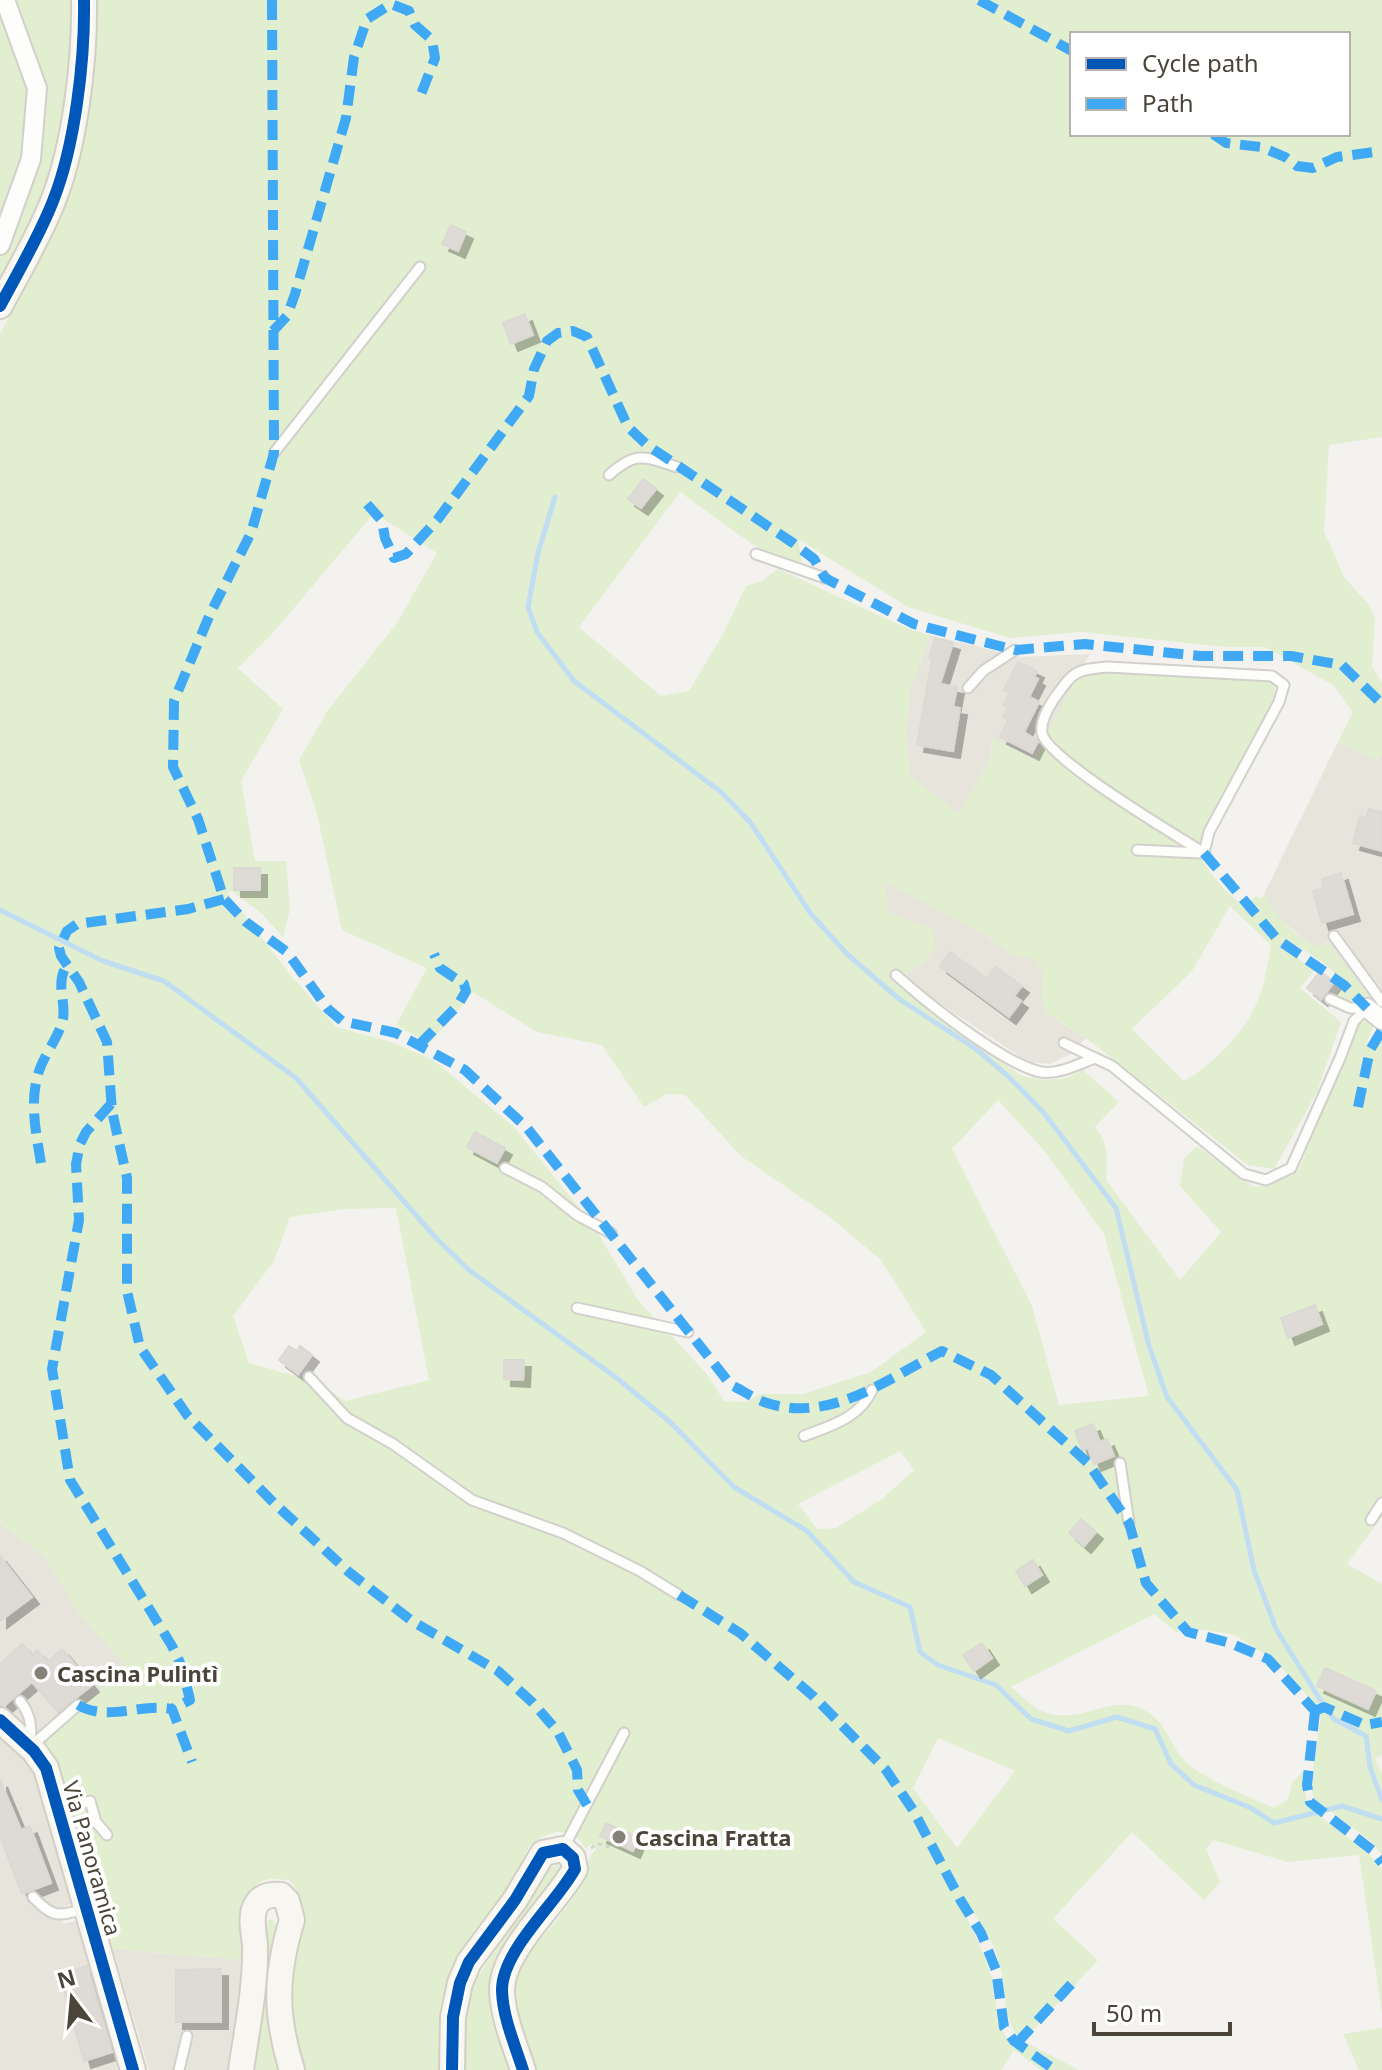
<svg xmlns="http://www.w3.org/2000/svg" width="1382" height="2070" viewBox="0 0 1382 2070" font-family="'Noto Sans',sans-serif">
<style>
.residential{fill:#e7e4dc}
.green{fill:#e1eecf;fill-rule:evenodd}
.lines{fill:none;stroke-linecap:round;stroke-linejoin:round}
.stream{stroke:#c0ddf1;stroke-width:5}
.building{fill:#dedbd6;stroke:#dcd9d4;stroke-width:2;filter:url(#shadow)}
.lane-casing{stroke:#d2d0cb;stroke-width:13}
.street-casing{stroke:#d2d0cb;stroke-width:22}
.secondary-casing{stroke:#d3cfc5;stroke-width:28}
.path{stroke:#d3d2cc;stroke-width:3;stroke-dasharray:4 4;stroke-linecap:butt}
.lane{stroke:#fdfdfc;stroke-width:9}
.street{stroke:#fdfdfc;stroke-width:18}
.secondary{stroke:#f7f6f1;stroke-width:24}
.quiet{stroke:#3fa9f5;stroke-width:10;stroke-dasharray:20 10;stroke-linecap:butt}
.cycleway-casing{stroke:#fff;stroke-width:17}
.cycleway{stroke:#0057b8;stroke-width:12}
.poi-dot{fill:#868178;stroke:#fff;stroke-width:3}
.labels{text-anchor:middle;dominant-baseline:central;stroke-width:8;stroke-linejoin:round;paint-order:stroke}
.poi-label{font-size:22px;font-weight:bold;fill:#4b4439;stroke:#fff;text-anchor:start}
.street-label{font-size:22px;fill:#4b4439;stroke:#fff}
</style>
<defs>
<filter id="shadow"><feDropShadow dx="7" dy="7" stdDeviation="0" flood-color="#0004"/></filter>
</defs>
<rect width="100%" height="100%" fill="#f4f2ee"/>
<!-- residential -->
<g class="residential">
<polygon points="930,635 1020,657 1090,654 1033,760 993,739 989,761 959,814 910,777 906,733 910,690"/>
<polygon points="1338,742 1377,760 1382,754 1382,1013 1327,942 1317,947 1308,943 1275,914 1264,894"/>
<polygon points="885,881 986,935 1010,954 1034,959 1044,974 1041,994 1055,1019 1086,1038 1071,1054 1050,1064 1028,1062 912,985 906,972 926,961 909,922 888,912"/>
<polygon points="0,1522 4,1527 44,1556 80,1615 127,1667 39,1744 0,1707"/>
<polygon points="0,1732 22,1751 37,1776 74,1903 59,1908 63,1924 79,1920 123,2070 0,2070"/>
<polygon points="113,1949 243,1960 231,2070 149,2070"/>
</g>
<!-- green -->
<g class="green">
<polygon points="0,0 72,0 72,66 54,164 44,195 0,285"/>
<path d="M93,0h1289v437l-53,8 -5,86 20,46 24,27 7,13 -3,49 10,17v71l-5,6 -39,-18 15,-30 -20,-27 -68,-38h-40l-143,-15 -72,6 -102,-31 -110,-68 4,25 -34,-11 -16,-9 -72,-52 -101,135 82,69 28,-5 34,-57 23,-48 16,-5 16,-12 131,60 21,6 -20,55 -4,43 4,43 49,38 30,-53 4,-23 40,22 46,-86 29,-3 165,10 3,6 -2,10 -74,144c-4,23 27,52 44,65l12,-10 5,3 3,-5c12,21 30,42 53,53l10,-6 55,72c-16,-7 -34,-9 -49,-17l13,-13 -22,-20 -28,-18 -8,7 27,18 -15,18 41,34 -24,70 -43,77 -26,-4 -162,-127 -40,-25 -5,-19 3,-20 -10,-15 -24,-5 -24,-19 -101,-53 3,30 21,10 23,5 4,20 -10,14 -20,12 13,29 103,74 23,4 22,-2 16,-8 36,32 -24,25c14,17 12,31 11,53l74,100 41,-48 -41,-46 4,-28 13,-12 57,41 14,-1 30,-15 62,-149 15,-1 -8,21 11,4 4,-6v477l-35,47 35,20v171l-7,4 7,14v82l-11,-14 -57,-42 -3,-14 10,-70 -6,-11 -38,-41 -42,-28 -43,-7 -16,4 -22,-18 -143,73c9,7 19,18 29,23 35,18 65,-14 97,-3 30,11 31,37 49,55 16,16 65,36 88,46l14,-9 4,-16 11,-12 4,34c23,22 56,39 75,64v144l-23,-158 -71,7 -75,-22 -7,9 14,33 -16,18 -72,-68 -79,87 45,41 -75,81 56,29h-38l-27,-20 -13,20h-465c-10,-34 -28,-70 -16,-106 20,-24 43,-49 59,-75 9,-13 6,-29 17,-40l-4,-5 -7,5 -3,-7 -12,-9 -14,-1 -15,5 -12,10 -25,47 -45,68 -16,108h-141c-4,-17 -12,-36 -14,-54 -1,-11 -1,-25 0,-37 4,-34 30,-70 1,-99 -6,0 -14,-2 -20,-1 -30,4 -25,59 -26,81l-130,-11 -56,-187 -18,-18 88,-77 -47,-52 -36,-59 -40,-29 -4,-6v-1187c28,-53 64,-108 78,-168 12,-55 15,-110 15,-166zM1072,34h276v100h-276zM374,513l63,40 -40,70 -69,87 -29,50 17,50 26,120 85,38 -31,57 33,19 44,-52 64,40 65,13 42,62 23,-13 18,1 56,61 90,62 50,42 45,72 -55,40 -68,22h-42l-14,8 -23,-1 -18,-28 -68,-73 -45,-75 -80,-99 -80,-66 -45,-19 -52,-14 -48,-55 -61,-80 5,-1 30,23 21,23 7,-28 -4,-48h-31l-14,-80 42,-72 -45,-41 35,-35zM1230,906l41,39c-3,15 -5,30 -9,44 -11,37 -45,73 -78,92l-52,-52 60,-58zM998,1100l49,54 57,80 45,162 -90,9 -27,-99 -80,-157zM396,1208l33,172 -84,21 -27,-19 -69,-19 -16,-47 41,-55 16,-44 55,-8zM900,1451l14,19 -33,30 -45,28 -19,1 -19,-25zM938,1738l77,33 -58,77 -44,-60zM970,1909c15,18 26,38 31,61 6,26 1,52 21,71l-8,8 -17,-28 -2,-34 -11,-32 -19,-41z"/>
<polygon points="558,1865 563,1869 499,1965 512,2070 465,2070 466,2016 473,1984 551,1867"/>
<polygon points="272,1919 276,1925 268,2016 281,2070 250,2070 268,1921"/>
<polygon points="1382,2028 1382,2070 1359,2070 1343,2034"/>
</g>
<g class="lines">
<!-- stream -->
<g class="stream">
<polyline points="555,497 538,553 528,607 537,632 574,681 721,792 750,822 811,914 847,954 899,999 976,1049 1009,1077 1044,1113 1116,1208 1149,1346 1167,1397 1237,1490 1254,1570 1276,1629 1326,1709 1334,1719 1366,1736 1370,1767 1382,1800"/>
<polyline points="0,910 103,961 164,981 296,1078 436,1238 469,1270 618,1379 670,1422 734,1487 807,1531 854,1582 910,1607 920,1652 938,1665 996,1685 1031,1719 1069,1731 1117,1717 1155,1729 1171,1764 1194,1785 1251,1808 1274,1823 1342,1806 1382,1819"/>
</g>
</g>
<!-- building -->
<g class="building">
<polygon points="451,225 466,232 458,251 442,244"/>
<polygon points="525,314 533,335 511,344 503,323"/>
<polygon points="643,479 656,489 641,508 628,499"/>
<polygon points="935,638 953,643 940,684 957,687 953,707 960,708 953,751 917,745 932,659 929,658"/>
<polygon points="1018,662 1037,671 1034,677 1038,679 1029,697 1039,702 1024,732 1038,741 1032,753 1000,737 1008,720 1003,717 1008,707 1003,705 1010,693 1004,690"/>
<polygon points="1369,809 1382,812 1382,851 1353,843 1360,816 1366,818"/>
<rect x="234" y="868" width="26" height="22"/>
<polygon points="1341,873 1353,914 1322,923 1313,891 1324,888 1322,879"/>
<polygon points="950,952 987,979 996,967 1022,986 1014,996 1021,1001 1009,1017 940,966"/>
<polygon points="1320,971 1334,982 1321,999 1307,988"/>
<polygon points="475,1132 505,1148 497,1163 467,1147"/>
<polygon points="1315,1305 1322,1324 1288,1338 1281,1318"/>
<polygon points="289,1346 297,1351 300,1346 312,1355 298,1374 279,1360"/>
<polygon points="504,1360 524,1360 523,1380 504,1379"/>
<polygon points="1093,1424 1100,1442 1107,1439 1114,1456 1094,1464 1088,1448 1082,1450 1075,1431"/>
<polygon points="1081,1519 1096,1532 1084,1546 1069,1533"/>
<polygon points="0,1556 32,1597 0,1621"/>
<polygon points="1033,1560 1042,1575 1025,1586 1016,1571"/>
<polygon points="982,1643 992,1658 974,1671 963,1655"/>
<polygon points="22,1644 32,1655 37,1650 48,1662 62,1649 92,1685 58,1712 32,1682 4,1706 0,1705 0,1664"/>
<polygon points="1325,1668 1376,1691 1368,1709 1317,1686"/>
<polygon points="0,1780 21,1830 30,1826 51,1883 22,1894 0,1836"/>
<polygon points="606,1823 639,1838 633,1851 600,1836"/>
<polygon points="87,1966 112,2052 84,2061 61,1980 73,1976 71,1971"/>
<polygon points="221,1969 221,2022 176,2022 176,1970"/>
</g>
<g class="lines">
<!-- lane casing -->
<g class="lane-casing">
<g id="lane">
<polyline points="274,453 420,267"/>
<path d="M609,475c28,-25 35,-18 68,-8"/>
<polyline points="756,554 825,578"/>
<path d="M1108,667l164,9 12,9 -5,17 -70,130 -5,21c-28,-18 -157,-94 -162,-120 -2,-12 6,-25 12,-34 20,-28 20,-29 54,-32z"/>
<polyline points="968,688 983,671 1015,650"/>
<polyline points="1137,850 1200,853"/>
<polyline points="1334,936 1382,1002"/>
<path d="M896,975c30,27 107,89 145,97 17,3 38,-8 54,-14l17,8 132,108 22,6 25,-12 49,-110 14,-37 13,-13"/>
<polyline points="1330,999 1350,1008 1367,1008"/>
<polyline points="1064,1043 1095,1058"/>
<polyline points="505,1168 542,1187 577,1215 611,1233"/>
<polyline points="577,1308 688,1332"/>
<polyline points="309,1377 347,1418 393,1444 472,1500 563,1533 640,1571 679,1595"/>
<path d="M804,1436c26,-10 56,-18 68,-46"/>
<polyline points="1120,1463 1129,1523"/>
<polyline points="1371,1520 1382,1503"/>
<path d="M20,1701c11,14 12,26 10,43"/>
<polyline points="30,1747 78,1705"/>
<polyline points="59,1810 90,1801 96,1822 107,1835"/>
<polyline points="563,1849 624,1733"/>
<path d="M33,1897c19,20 24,20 51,12"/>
<polyline points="179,2070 187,2036"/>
</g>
</g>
<!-- street casing -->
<g class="street-casing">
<g id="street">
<polyline points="0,245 31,159 37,88 5,0"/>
<polyline points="1367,1008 1382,1020"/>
</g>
</g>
<!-- secondary casing -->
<g class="secondary-casing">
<g id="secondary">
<path d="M0,306c18,-34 39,-69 53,-105 22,-55 32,-141 31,-201"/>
<polyline points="0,1720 34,1751 46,1768 133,2070"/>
<path d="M241,2070c6,-41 15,-84 14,-125 -1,-12 -5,-27 0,-38 5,-11 15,-13 26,-12l6,6 5,19c-17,56 -17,95 0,150"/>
<path d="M452,2070l1,-53 7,-34 9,-21 46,-62 28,-47 20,-4 10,9 2,11c-19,35 -74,82 -73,122 1,27 13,54 21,79"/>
</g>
</g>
<!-- path -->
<polyline class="path" points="591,1848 598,1844 614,1848"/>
<!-- lane -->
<use href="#lane" class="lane"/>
<!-- street -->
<use href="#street" class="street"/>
<!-- secondary -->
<use href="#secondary" class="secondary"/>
<!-- quiet -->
<g class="quiet">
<path d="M272,0l2,453 -23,80 -41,81 -36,87 -1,66 25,52 26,80 22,23 41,30 41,57 14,12 54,12 69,37 62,58 204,257c11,5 22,13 33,17 65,23 123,-23 178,-51l49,24 97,88 41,60 17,60 42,49 42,11 38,16 47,52"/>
<polyline points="979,0 1072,51"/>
<polyline points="1213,134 1226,143 1261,147 1285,157 1297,166 1313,168 1337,157 1382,151"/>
<polyline points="273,331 287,316 295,294 346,118 354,57 367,19 391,4 409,11 415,25 432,40 435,58 420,97"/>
<polyline points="367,504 382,521 385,538 394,558 406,554 438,519 529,396 534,369 547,341 558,333 573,331 587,337 628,427 647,445 793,543 814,559 825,578 914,624 1015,650 1085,644 1200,656 1291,656 1342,665 1382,704"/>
<polyline points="1204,853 1277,939 1344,985 1367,1008"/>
<polyline points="224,899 188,909 77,924 67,931 59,948 61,956 79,982 107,1042 112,1111 127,1178 127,1291 140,1347 187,1415 275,1504 350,1573 412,1621 498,1671 533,1703 558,1732 577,1770 578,1790 587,1805"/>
<polyline points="419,1045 458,1005 466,991 464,984 440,968 434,954"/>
<polyline points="111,1104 86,1132 80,1144 76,1164 79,1220 52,1369 70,1480 172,1646 182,1667 190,1700 172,1709"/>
<polyline points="1358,1107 1370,1050 1382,1030"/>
<path d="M41,1163c-5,-30 -12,-62 -2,-92 6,-18 20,-34 24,-52 3,-19 -8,-36 4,-54"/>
<polyline points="679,1595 740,1633 813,1696 886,1770 913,1810 961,1901 981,1933 996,1970 1004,2027 1014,2041 1055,2070"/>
<path d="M78,1705c30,17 63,-2 94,4l20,53"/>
<polyline points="1315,1711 1307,1785 1310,1802 1372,1850 1382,1863"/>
<polyline points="1315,1711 1324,1707 1365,1725 1382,1722"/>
<polyline points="1017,2043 1075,1980"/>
</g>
<!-- cycleway casing -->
<g class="cycleway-casing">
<g id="cycleway">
<path d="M0,306c18,-34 39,-69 53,-105 22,-55 32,-141 31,-201"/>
<polyline points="0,1720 34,1751 46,1768 133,2070"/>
<path d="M452,2070l1,-53 7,-34 9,-21 46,-62 28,-47 20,-4 10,9 2,11c-19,35 -74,82 -73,122 1,27 13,54 21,79"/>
</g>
</g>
<!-- cycleway -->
<use href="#cycleway" class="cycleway"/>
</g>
<!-- markers -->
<g class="poi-dot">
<circle cx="41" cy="1673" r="8"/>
<circle cx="619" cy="1837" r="8"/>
</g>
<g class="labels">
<!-- poi labels -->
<g class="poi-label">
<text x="57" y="1673">Cascina Pulintì</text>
<text x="635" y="1837">Cascina Fratta</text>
</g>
<!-- street labels -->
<g class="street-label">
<text transform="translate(93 1858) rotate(74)">Via Panoramica</text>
</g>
</g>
<!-- legend -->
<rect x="1070" y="32" width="280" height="104" fill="#ffffff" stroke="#b7b4b0" stroke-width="2"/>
<rect x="1086" y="58" width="40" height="12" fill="#0057b8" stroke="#b7b4b0" stroke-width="2"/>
<text x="1142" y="72" font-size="24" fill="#4b4439">Cycle path</text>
<rect x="1086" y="98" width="40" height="12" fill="#3fa9f5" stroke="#b7b4b0" stroke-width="2"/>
<text x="1142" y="112" font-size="24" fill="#4b4439">Path</text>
<!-- north arrow -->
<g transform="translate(72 1998) rotate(344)" stroke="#ffffff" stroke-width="6" paint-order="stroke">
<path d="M0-6L14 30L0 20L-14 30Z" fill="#4b4439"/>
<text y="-12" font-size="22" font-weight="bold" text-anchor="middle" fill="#4b4439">N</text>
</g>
<!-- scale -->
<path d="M1094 2022v12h136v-12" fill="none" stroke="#4b4439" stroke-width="4"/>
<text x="1106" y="2022" font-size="24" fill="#4b4439" stroke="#ffffff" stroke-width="6" paint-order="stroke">50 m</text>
</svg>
